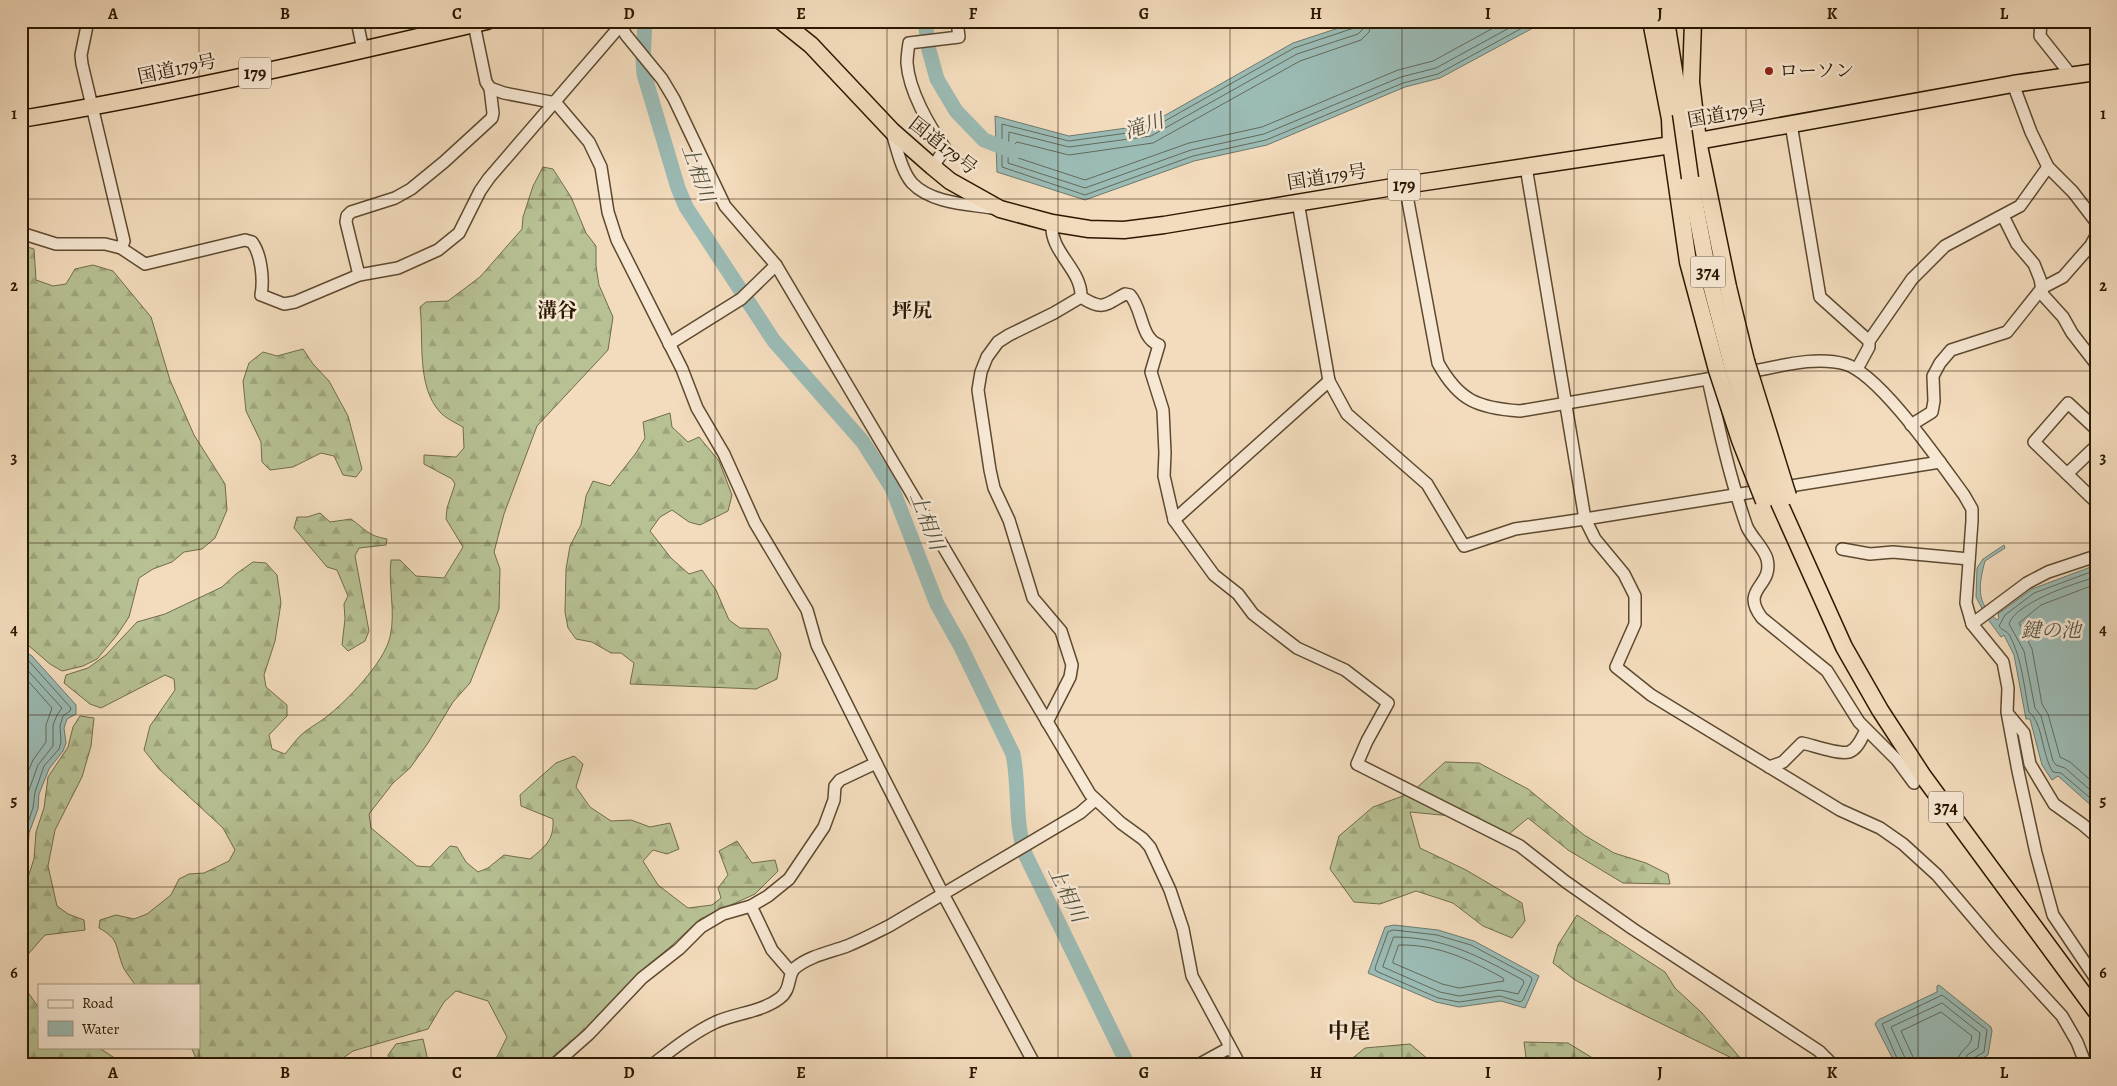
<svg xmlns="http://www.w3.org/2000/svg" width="2117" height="1086" viewBox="0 0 2117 1086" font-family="Alegreya,'Noto Serif JP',serif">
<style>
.forest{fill:url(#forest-firs);stroke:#716c4a}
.water{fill:#9bbbb5;stroke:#6e7a6d}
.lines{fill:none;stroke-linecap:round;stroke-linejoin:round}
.shore{stroke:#636a5a;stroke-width:1}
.river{stroke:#9bbbb5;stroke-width:15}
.minor-casing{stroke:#5d492f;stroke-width:14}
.highway-casing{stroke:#2b1800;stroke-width:19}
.minor{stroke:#f7e8d4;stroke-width:11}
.highway{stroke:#f3dcbd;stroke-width:16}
.highway-bridge-casing{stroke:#2b1800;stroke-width:19;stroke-linecap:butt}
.highway-bridge{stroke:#f3dcbd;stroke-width:16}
.grid{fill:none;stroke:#2b1800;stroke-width:1;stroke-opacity:0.55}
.poi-dot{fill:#8f2418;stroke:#f7e8d4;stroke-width:2}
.labels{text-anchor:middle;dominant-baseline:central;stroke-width:5;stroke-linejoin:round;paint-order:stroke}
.shield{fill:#f7e8d4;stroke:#685640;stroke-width:1}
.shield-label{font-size:18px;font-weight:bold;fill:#2b1800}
.street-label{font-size:19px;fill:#2b1800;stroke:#f7e8d4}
.poi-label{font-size:19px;fill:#2b1800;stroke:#f7e8d4;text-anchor:start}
.water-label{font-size:20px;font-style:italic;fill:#52513f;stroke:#f7e8d4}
.neighbourhood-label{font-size:20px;font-weight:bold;fill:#2b1800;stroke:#f7e8d4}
.quarter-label{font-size:21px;font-weight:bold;fill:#2b1800;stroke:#f7e8d4}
.neatline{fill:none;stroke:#2b1800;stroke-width:2}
.grid-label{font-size:16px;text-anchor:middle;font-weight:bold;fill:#2b1800}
</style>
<defs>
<pattern id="forest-firs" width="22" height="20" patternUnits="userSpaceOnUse" patternTransform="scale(1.25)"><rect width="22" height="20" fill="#b7c194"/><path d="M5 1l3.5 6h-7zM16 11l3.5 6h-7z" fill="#9ea57e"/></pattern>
</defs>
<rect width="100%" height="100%" fill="#f3dcbd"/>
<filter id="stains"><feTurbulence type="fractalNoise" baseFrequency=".004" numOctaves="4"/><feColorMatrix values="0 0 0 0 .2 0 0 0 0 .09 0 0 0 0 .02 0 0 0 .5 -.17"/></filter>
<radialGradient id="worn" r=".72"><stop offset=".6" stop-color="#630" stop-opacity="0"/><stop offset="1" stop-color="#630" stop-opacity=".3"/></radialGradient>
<!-- forest -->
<g class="forest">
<path d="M543,167l10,2 18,28 15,36 10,13v20l3,19 14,32 -5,33 -71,76 -33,88 -10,38 6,17 -1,40 -29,74 -17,19 -25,41 -18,25 -17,15 -24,31 2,14 46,38 13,1 20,-21 7,1 9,15 12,10 10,-4 16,-13 26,4c16,-13 24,-19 23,-40l-32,-13 -1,-11 36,-32 18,-7 9,8 -7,23 14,20 21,14 20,-1 19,7 20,-4 9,26 -12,5 -14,-4 -10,11 15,24 30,23 24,-3 9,-7 -3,-10 10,-13 -9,-24 18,-10 15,22 23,-3 3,11 -23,23 -55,25 -30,28 -28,23 -53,56 -46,39h-63l17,-8 10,-20 -19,-36 -32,-10 -12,11 -16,27 -75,22 -20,14h-134l-8,-18h8v-62h-64c-4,-7 -11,-14 -13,-21 -7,-19 -3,-25 -23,-36l1,-8 16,-5 18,4 13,-5 24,-19 8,-16 10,-5 15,-1 25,-12 6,-11 -12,-22 -64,-59 -15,-19 6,-24 25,-36 -1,-11 -9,-4 -64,33 -11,-4 -26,-21 2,-8 22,-7 18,-13 31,-33 28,-8 57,-27 14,-13 17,-12 13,1 11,12 4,28 -6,38 -11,34 2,12 21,18v11l-18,19 3,14 13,5c5,-6 10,-13 15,-18 7,-7 17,-12 25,-18 21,-16 59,-55 65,-81 6,-25 -2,-51 1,-77h9l16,16 28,2 19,-31 -17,-28 1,-11 8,-24 -3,-5 -28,-15v-9l32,2 8,-9 -1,-21c-7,-4 -18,-9 -23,-15 -24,-26 -16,-73 -20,-105l6,-5 22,-1 32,-24 42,-48 1,-12 10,-31z"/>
<polygon points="21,245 34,249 36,280 53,286 66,284 75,269 93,265 113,271 151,317 170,380 194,435 225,484 227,510 215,538 202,549 184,552 172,562 153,569 139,578 129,617 117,635 97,659 83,666 62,671 50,664 21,639"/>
<polygon points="303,349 313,364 329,381 348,416 362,469 356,477 343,475 334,456 321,453 293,467 270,470 262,462 261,442 246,411 243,381 249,363 263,352 277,356"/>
<polygon points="670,413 672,427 688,442 699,437 719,461 732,495 728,511 700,525 689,522 672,510 660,517 650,531 671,558 689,574 702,570 716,590 729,620 740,628 768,629 781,654 777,679 756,689 630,684 634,663 621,653 611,653 592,642 576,639 568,628 565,612 566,569 570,546 581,525 586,496 593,481 610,486 636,453 645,438 643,422"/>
<path d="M320,513l10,9 21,-3c14,10 17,17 36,20l-1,6 -27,3 -4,8 14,75 -4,10 -17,10 -6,-6 3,-26 -1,-15 4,-8 -11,-26 -10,-3 -33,-39 3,-11h10z"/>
<polygon points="80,716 94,718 91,746 82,777 55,830 48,866 57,906 68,914 84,920 85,930 45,935 23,960 22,984 39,1008 39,1047 98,1047 125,1065 21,1065 21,885 28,877 34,859 36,832 44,808 48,777 68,747 73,727"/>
<polygon points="1445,762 1479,763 1528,789 1584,835 1614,853 1646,863 1668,874 1670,884 1623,883 1568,850 1528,818 1509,834 1508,840 1452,816 1410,812 1420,848 1466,870 1522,903 1525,921 1512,938 1483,926 1453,903 1416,891 1380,904 1354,902 1330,869 1339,836 1373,807 1411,793"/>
<polygon points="1577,915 1665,972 1675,988 1702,1013 1746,1065 1609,998 1575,980 1553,963 1558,945"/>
<polygon points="423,1039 429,1065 391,1065 388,1055 396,1044"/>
<polygon points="1524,1042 1568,1043 1604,1065 1527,1065"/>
<polygon points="1410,1044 1435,1065 1344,1065 1365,1048"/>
</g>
<!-- water -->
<g class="water">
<polygon points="1360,21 1546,21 1440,78 1405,87 1267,145 1194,161 1085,200 997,172 995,116 1069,136 1148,125 1293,43"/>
<path d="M2004,545l1,3 -20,13c-6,23 -10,42 12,59l2,-2 -1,-4 34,-25 64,-24v242l-2,1 -36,-32 -6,4 -10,-15 -12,-46h-4l-12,-64 -10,-20 -3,2 -14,-19 -11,-21 1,-29 6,-9z"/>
<polygon points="21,649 32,656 76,705 76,714 67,719 64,728 66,743 63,751 49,769 39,794 38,809 29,833 28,852 21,862"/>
<polygon points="1394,925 1438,930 1474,941 1539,976 1525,1008 1501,1001 1459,1007 1436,1002 1368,973 1385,927"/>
<polygon points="1939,985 1991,1027 1992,1031 1988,1055 1972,1065 1896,1065 1875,1024 1878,1020 1937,992 1937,986"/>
</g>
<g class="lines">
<!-- shore -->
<g class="shore">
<polyline points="1358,21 1354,28 1294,48 1149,130 1069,141 1002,124 1002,167 1085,195 1193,156 1266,140 1403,83 1438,74 1535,21"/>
<polyline points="1364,21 1363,29 1358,34 1297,54 1151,136 1069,147 1009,132 1008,163 1085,188 1191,150 1264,134 1401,77 1436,68 1522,21"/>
<polyline points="1372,21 1369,32 1361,40 1300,61 1153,143 1069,155 1017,142 1015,144 1015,157 1085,180 1189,143 1262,127 1398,70 1433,61 1506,21"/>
<path d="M2096,570l-62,23 -29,22 -6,11c3,5 8,4 11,10 12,23 14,51 19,76 14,11 13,44 24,60l8,1 35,30"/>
<path d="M2096,577c-21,6 -81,26 -87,47l15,27 11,57 6,8 12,45 3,4 9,3 31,27"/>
<polyline points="2096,584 2041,605 2019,623 2032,649 2042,704 2048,714 2060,757 2070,762 2096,785"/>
<polyline points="21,655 28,660 71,708 70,711 63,716 60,726 61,742 59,749 44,766 35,792 33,808 25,831 23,850 21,854"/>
<polyline points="21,663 62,708 57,715 53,725 53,746 38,765 29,790 27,807 21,822"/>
<polyline points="21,673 52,708 46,725 46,742 33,760 21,788"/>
<polygon points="1394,930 1437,935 1471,945 1531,977 1532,980 1523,1000 1520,1002 1500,996 1459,1002 1438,998 1376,971 1375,968 1388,932"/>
<path d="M1394,937c51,0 86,20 129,43l1,3 -6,11 -18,-4 -41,6 -19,-4 -57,-25z"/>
<path d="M1399,945c38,-1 72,15 104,33l1,3 -45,7 -17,-4 -49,-21v-2z"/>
<polyline points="1900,1065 1882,1024 1942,995 1987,1030 1984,1052 1972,1059 1970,1065"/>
<polyline points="1906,1065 1905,1058 1891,1027 1942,1003 1980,1033 1978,1048 1967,1055 1964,1065"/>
<path d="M1914,1065l-1,-8 -12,-26 40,-19 31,24c-1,13 -15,13 -15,29"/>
</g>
<!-- river -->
<g class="river">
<path d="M645,21l-2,39 1,14 34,114 8,19 88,134 89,101 29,46 45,116 23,41 53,109c7,34 1,70 13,102l102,209"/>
<polyline points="925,21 929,50 937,79 956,111 984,140 1015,152"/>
</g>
<!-- minor casing -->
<g class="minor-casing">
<g id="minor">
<polyline points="88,21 81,55 82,64 124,241 121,248"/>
<polyline points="357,21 363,50"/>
<polyline points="618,21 626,35 662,79 674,99 725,206 776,265 1090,794 1121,823 1143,839 1150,847 1170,890 1183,929 1192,976 1240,1065"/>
<polyline points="2041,21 2040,36 2071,75"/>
<polyline points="474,24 486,82 490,88 504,93 556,103 589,142 601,167 608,212 617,240 682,369 697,408 724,454 755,523 807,610 817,645 876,763 943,894 1035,1065"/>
<polyline points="2013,84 2031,132 2048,167 2073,192 2096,222"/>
<polyline points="1791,124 1820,297 1869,341"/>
<path d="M892,133c5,15 9,37 20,50 19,20 54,21 80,25"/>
<path d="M933,167l12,-19c-16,-22 -36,-57 -38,-85 0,-7 1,-13 2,-20l50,-6 -2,-16"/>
<polyline points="1526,167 1585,519 1595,539 1624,574 1635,596 1635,624 1616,667 1651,695 1840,810 1880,828 1903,844 1937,875 1994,942 2062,1016 2077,1042 2086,1065"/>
<path d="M1405,185l33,178c21,38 40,45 82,48l205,-35"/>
<polyline points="1298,202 1329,381 1347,414 1427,484 1464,546 1515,529 1585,519 1940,462"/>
<polyline points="2003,216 2017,244 2034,264 2040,279 2043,295 2063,317 2072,333 2096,364"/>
<path d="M21,233l35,11h49l16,4 24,16 100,-24 7,2c9,12 12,37 9,53l23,9 11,-2 64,-27 39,-7 40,-18 21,-17 21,-42 9,-13 131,-152"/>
<polyline points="359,275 346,222 347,216 351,212 395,198 411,189 444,162 492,118 493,113 490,88"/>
<path d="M1081,297c22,14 24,8 44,-3l5,1c13,14 10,43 29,50l-8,27 12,38 2,43 -1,23 10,44 40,55 24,19 15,20 44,34 48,22 43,33 -21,38 -10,23 163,82 46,36 67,47 186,122 14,14"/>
<polyline points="669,344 741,299 776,265"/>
<polyline points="1857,369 1869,347 1869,341 1912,279 1945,246 2020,206 2048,167"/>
<path d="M1743,373c32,-5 70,-18 102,-9 35,10 96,100 119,131l8,14v12l-6,82 6,21 31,38 5,26 -1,24 11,59 18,82 17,62 43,64"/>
<path d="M1708,379c11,50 22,100 39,148 5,11 17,21 20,32 7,28 -28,29 -5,59l65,53 32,51 38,38 17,23"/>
<polyline points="1911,425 1932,412 1934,401 1933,376 1940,363 1951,350 2007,332 2042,288 2063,277 2091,245 2096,236"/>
<polyline points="2096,429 2068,403 2034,442 2096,502"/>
<polyline points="2067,474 2096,446"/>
<polyline points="1174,520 1329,381"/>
<polyline points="1842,549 1870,554 1893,552 1969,559"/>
<polyline points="1972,624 2027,583 2048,572 2096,556"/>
<polyline points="2008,714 2024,733 2030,764 2054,804 2082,824 2096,836"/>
<path d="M1047,722l23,-45 2,-12 -11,-34 -28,-33 -24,-78 -15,-32 -4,-18 -12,-80 3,-18 6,-15 11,-15 11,-7 45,-22 27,-16c1,-28 -32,-45 -29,-74"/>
<path d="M1769,767l14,-5 19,-19c10,2 37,12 47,9 9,-3 13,-15 17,-22"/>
<polyline points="751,906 772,950 791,972"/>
<polyline points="554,1065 589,1034 642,978 679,949 701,927 723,914 751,906 768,896 789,879 824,827 834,800 835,786 840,780 876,763"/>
<path d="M652,1065c21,-16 41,-32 64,-43 20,-9 46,-10 64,-24 12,-9 7,-23 15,-30 14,-12 36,-16 52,-22 15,-6 28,-13 42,-20l191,-113 15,-13"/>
<polyline points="1198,1065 1229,1048"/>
</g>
</g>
<!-- highway casing -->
<g class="highway-casing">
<g id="highway">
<polyline points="781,21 811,45 892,131 933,167 950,181 1000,209 1052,223 1089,229 1124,230 1164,225 1405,185 1698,141 2013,84 2096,72"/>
<polyline points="1651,21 1670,119 1671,144 1688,262 1717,370"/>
<polyline points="1666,21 1681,114"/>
<polyline points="1693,21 1691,82 1698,141 1728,287 1746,361"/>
<path d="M21,119c157,-26 312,-62 466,-98"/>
<polyline points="1690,178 1708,273 1732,365"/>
<polyline points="1777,498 1844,647 1880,710 1923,776 2096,1011"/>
</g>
</g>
<!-- minor -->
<use href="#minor" class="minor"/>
<!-- highway -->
<use href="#highway" class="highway"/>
<!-- highway-bridge casing -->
<g class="highway-bridge-casing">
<g id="highway-bridge">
<polyline points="1681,114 1690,178"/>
<polyline points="1746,361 1788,496"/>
<polyline points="1732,365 1755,437 1777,498"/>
<polyline points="1717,370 1740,440 1764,501"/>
</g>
</g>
<!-- highway-bridge -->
<use href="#highway-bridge" class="highway-bridge"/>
</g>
<!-- grid -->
<path class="grid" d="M199,21v1044M371,21v1044M543,21v1044M715,21v1044M887,21v1044M1058,21v1044M1230,21v1044M1402,21v1044M1574,21v1044M1746,21v1044M1918,21v1044M21,199h2075M21,371h2075M21,543h2075M21,715h2075M21,887h2075"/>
<!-- markers -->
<circle class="poi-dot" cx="1769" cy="71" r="5"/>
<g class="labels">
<!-- shield labels -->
<g class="shield">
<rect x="239" y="57.5" width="32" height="31" rx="4"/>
<rect x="1388" y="169.5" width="32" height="31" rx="4"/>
<rect x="1690.5" y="256.5" width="35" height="31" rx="4"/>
<rect x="1928.5" y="791.5" width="35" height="31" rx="4"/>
</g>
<g class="shield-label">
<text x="255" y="73">179</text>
<text x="1404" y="185">179</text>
<text x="1708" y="272">374</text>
<text x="1946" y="807">374</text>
</g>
<!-- street labels -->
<g class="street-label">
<text transform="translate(177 69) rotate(-12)">国道179号</text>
<text transform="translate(1727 114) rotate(-10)">国道179号</text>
<text transform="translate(943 146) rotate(38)">国道179号</text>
<text transform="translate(1327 177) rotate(-9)">国道179号</text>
</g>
<!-- poi labels -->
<g class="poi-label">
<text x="1779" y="71">ローソン</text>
</g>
<!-- water labels -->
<g class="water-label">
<text transform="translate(1144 126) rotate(-18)">滝川</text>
<text transform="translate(698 173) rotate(70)">上相川</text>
<text transform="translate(927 521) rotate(69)">上相川</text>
<text x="2051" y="630">鍵の池</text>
<text transform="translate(1067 894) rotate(64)">上相川</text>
</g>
<!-- neighbourhood labels -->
<g class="neighbourhood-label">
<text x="557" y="310">溝谷</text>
<text x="912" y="310">坪尻</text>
</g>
<!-- quarter labels -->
<g class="quarter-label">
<text x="1349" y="1031">中尾</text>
</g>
</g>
<!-- margin -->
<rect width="2117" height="1086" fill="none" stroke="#f3dcbd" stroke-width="55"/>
<!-- legend -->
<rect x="38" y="984" width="162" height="65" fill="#f7e8d4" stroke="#a5957f"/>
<rect x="48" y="1000" width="25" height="8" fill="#f7e8d4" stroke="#a5957f"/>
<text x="82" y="1008" font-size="15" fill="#2b1800">Road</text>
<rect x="48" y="1021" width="25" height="15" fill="#9bbbb5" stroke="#a5957f"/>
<text x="82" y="1034" font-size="15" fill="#2b1800">Water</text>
<rect x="28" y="28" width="2062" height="1030" class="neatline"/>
<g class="grid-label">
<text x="113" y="19">A</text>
<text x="285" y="19">B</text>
<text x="457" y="19">C</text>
<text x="629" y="19">D</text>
<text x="801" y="19">E</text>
<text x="973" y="19">F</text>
<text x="1144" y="19">G</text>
<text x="1316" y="19">H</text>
<text x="1488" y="19">I</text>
<text x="1660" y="19">J</text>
<text x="1832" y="19">K</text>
<text x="2004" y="19">L</text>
<text x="14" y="119">1</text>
<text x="2103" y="119">1</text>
<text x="14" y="291">2</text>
<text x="2103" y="291">2</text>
<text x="14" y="463">3</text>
<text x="2103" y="463">3</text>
<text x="14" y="635">4</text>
<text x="2103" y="635">4</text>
<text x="14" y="806">5</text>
<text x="2103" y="806">5</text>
<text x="14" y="978">6</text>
<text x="2103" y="978">6</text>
<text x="113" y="1078">A</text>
<text x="285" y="1078">B</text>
<text x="457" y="1078">C</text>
<text x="629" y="1078">D</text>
<text x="801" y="1078">E</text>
<text x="973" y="1078">F</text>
<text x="1144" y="1078">G</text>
<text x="1316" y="1078">H</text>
<text x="1488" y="1078">I</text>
<text x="1660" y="1078">J</text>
<text x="1832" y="1078">K</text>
<text x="2004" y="1078">L</text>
</g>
<rect width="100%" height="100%" filter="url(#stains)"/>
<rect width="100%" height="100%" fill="url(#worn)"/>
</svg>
